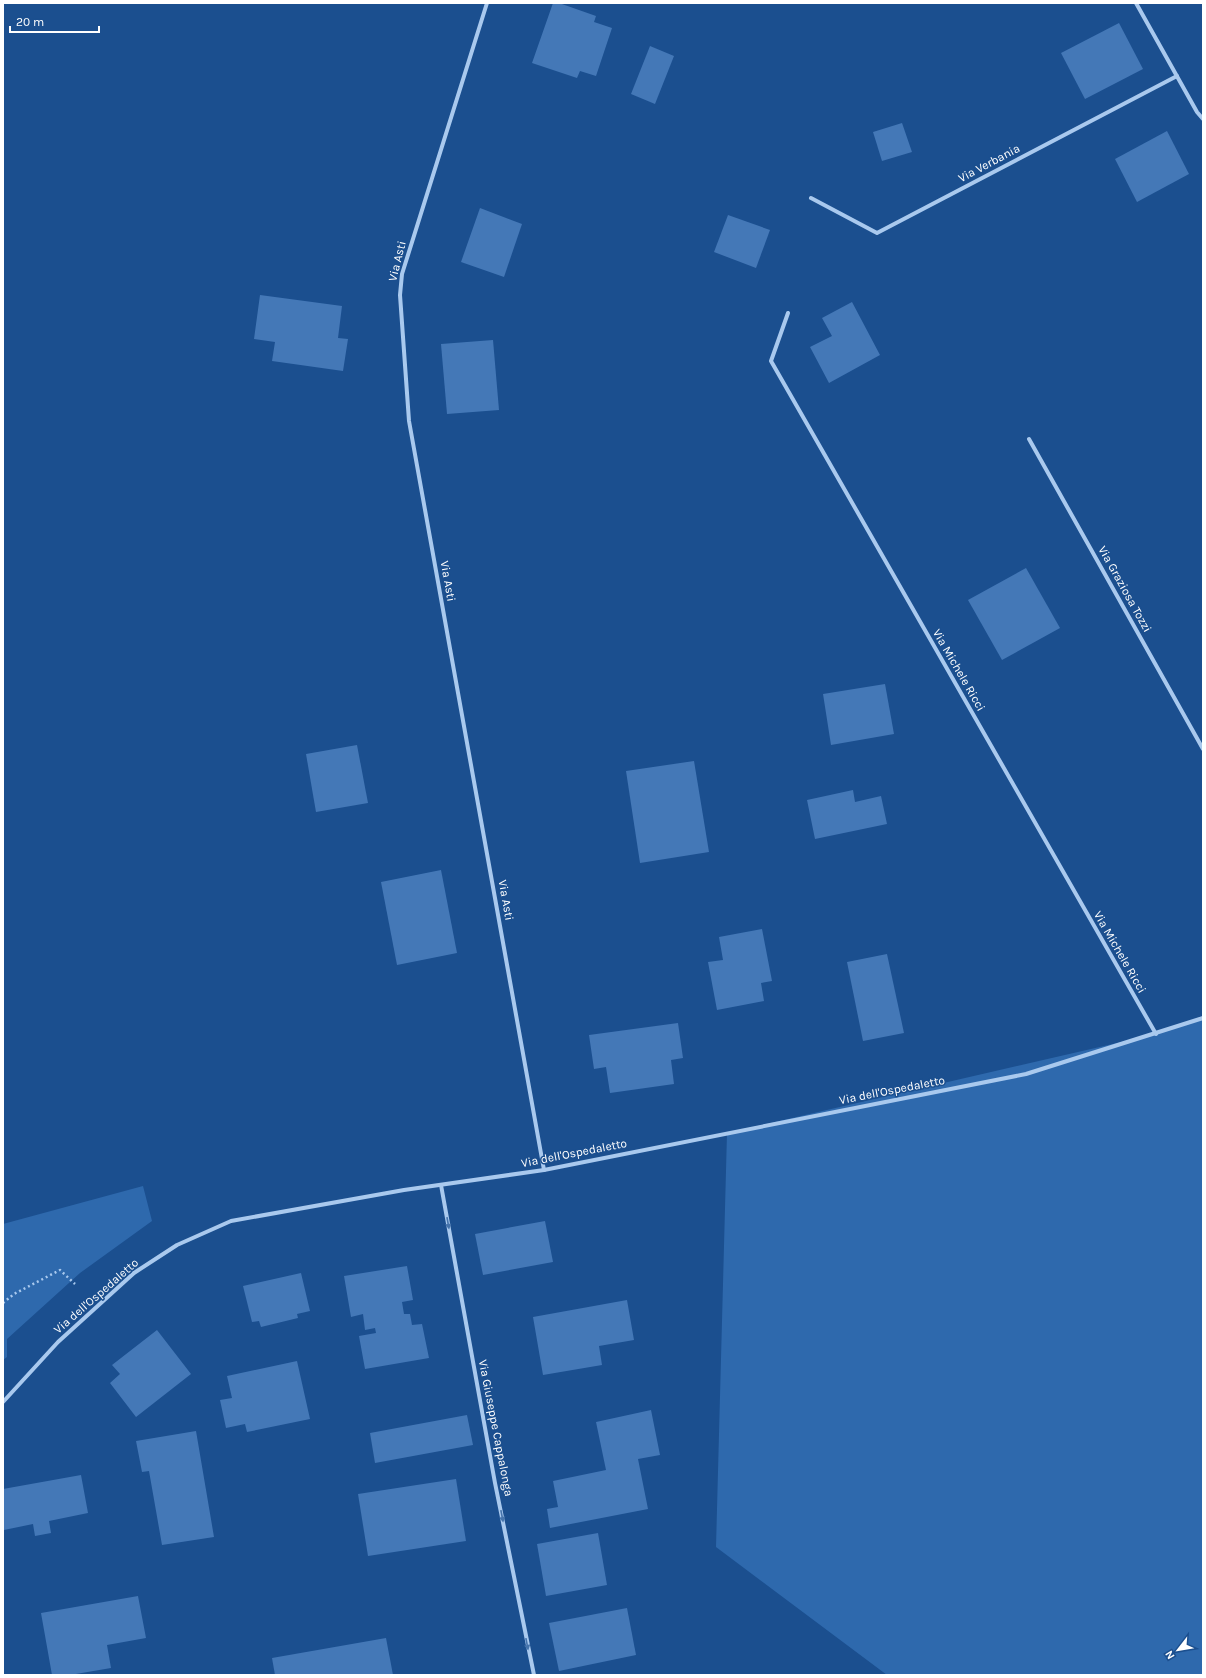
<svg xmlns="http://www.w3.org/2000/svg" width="1206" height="1678" viewBox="0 0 1206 1678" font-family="Karla,sans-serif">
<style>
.green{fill:#2e69ad}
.building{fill:#4478b7}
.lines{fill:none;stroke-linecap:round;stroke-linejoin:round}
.path{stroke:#a9c9ee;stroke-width:2.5;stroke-dasharray:2 3;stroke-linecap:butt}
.street{stroke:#a9c9ee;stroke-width:4}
.oneway{fill:#4674ac}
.labels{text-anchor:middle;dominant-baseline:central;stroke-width:3;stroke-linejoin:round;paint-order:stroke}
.street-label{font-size:12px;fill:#fff;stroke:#1b4f8f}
</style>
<rect width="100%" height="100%" fill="#1b4f8f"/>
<!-- green -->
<g class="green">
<polygon points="1203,1018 1203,1675 887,1675 716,1547 727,1133 1156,1034"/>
<polygon points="143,1186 152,1221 80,1273 7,1339 7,1357 3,1360 3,1224"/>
</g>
<!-- building -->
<g class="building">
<polygon points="553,3 559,3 596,16 594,22 612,28 596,76 580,71 577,78 532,63"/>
<polygon points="1119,23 1143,69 1085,99 1061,53"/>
<polygon points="650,46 674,56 655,104 631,94"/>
<polygon points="902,123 912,152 882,161 873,132"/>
<polygon points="1167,131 1189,174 1137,202 1115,159"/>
<polygon points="480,208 522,224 504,277 461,262"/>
<polygon points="728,215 770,230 756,268 714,252"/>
<polygon points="260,295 342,306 338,338 348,339 343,371 272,361 275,342 254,339"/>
<polygon points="852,302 880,355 829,383 810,347 832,336 822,318"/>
<polygon points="493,340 499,410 447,414 441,344"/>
<polygon points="1026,568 1060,628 1002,660 968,600"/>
<polygon points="885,684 894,734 831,745 823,694"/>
<polygon points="357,745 368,803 316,812 306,754"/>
<polygon points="694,761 709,852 640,863 626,771"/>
<polygon points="853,790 855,802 881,796 887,824 815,839 807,800"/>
<polygon points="441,870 457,953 397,965 381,882"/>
<polygon points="762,929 772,981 761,983 764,1001 717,1010 708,962 723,960 719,937"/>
<polygon points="887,954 904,1033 863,1041 847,962"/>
<polygon points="678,1023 683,1058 671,1060 674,1084 610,1093 606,1067 594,1069 589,1035"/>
<polygon points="545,1221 553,1262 483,1275 475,1234"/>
<polygon points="407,1266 413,1300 402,1302 404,1314 410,1314 412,1325 422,1324 429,1358 365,1369 359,1336 376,1333 375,1328 365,1330 363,1314 351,1317 344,1276"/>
<polygon points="301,1273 310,1311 297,1314 298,1318 261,1327 259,1321 252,1322 243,1286"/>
<polygon points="627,1300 634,1340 599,1346 602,1365 543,1375 533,1317"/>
<polygon points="157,1330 191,1374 136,1417 110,1383 120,1374 112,1365"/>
<polygon points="297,1361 310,1419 247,1432 245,1424 226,1428 220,1400 232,1398 227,1376"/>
<polygon points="651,1410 660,1455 638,1459 648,1509 550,1528 547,1509 558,1507 553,1481 606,1470 596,1422"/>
<polygon points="467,1415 473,1445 375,1463 370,1433"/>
<polygon points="196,1431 214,1537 162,1545 149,1471 142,1472 136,1441"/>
<polygon points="81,1475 88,1513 49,1521 51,1533 35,1536 33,1524 4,1530 3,1489"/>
<polygon points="456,1479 466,1541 368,1556 358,1494"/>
<polygon points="598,1533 607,1585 546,1596 537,1544"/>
<polygon points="138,1596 146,1638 107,1645 111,1668 70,1675 52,1675 41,1613"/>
<polygon points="627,1608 636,1655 559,1671 549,1623"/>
<polygon points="386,1638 393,1675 275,1675 272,1658"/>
</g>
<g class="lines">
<!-- path -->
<polyline class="path" points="3,1303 14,1294 60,1270 75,1284"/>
<!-- street -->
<g class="street">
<polyline points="487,3 402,274 400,295 409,421 544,1170"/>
<polyline points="1136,3 1197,112 1203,119"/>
<polyline points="811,198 877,233 1177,76"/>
<polyline points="788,313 771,361 1156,1034"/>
<polyline points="1029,439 1203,749"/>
<polyline points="441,1185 495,1483 534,1675"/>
<polyline points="3,1402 58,1342 134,1273 177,1245 231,1221 404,1190 544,1170 1026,1074 1203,1018"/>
</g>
</g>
<!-- one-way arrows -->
<defs><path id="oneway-solid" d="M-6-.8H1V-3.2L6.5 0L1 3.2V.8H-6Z"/></defs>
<g class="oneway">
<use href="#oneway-solid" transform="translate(448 1223) rotate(80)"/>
<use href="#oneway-solid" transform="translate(502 1516) rotate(79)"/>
<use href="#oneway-solid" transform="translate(527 1644) rotate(79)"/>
</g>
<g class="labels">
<!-- street labels -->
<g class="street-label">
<text transform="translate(989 163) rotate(-28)">Via Verbania</text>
<text transform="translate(397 261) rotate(-76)">Via Asti</text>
<text transform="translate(448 581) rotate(80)">Via Asti</text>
<text transform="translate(1125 589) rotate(61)">Via Graziosa Tozzi</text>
<text transform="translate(959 670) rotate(60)">Via Michele Ricci</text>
<text transform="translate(506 900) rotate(80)">Via Asti</text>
<text transform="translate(1120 952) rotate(60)">Via Michele Ricci</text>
<text transform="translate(892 1090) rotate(-11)">Via dell'Ospedaletto</text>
<text transform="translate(574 1153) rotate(-11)">Via dell'Ospedaletto</text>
<text transform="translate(96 1296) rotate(-41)">Via dell'Ospedaletto</text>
<text transform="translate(496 1428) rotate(79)">Via Giuseppe Cappalonga</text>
</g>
</g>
<!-- border -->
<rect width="1206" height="1678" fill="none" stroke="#ffffff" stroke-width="8"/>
<!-- north arrow -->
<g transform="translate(1178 1650) rotate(239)" stroke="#1b4f8f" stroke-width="3" paint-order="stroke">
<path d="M0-3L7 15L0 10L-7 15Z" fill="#ffffff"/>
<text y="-6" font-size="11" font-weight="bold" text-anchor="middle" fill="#ffffff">N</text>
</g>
<!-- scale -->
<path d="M10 26v6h89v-6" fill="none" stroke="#ffffff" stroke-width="2"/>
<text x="16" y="26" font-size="12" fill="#ffffff" stroke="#1b4f8f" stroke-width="3" paint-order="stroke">20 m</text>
</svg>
